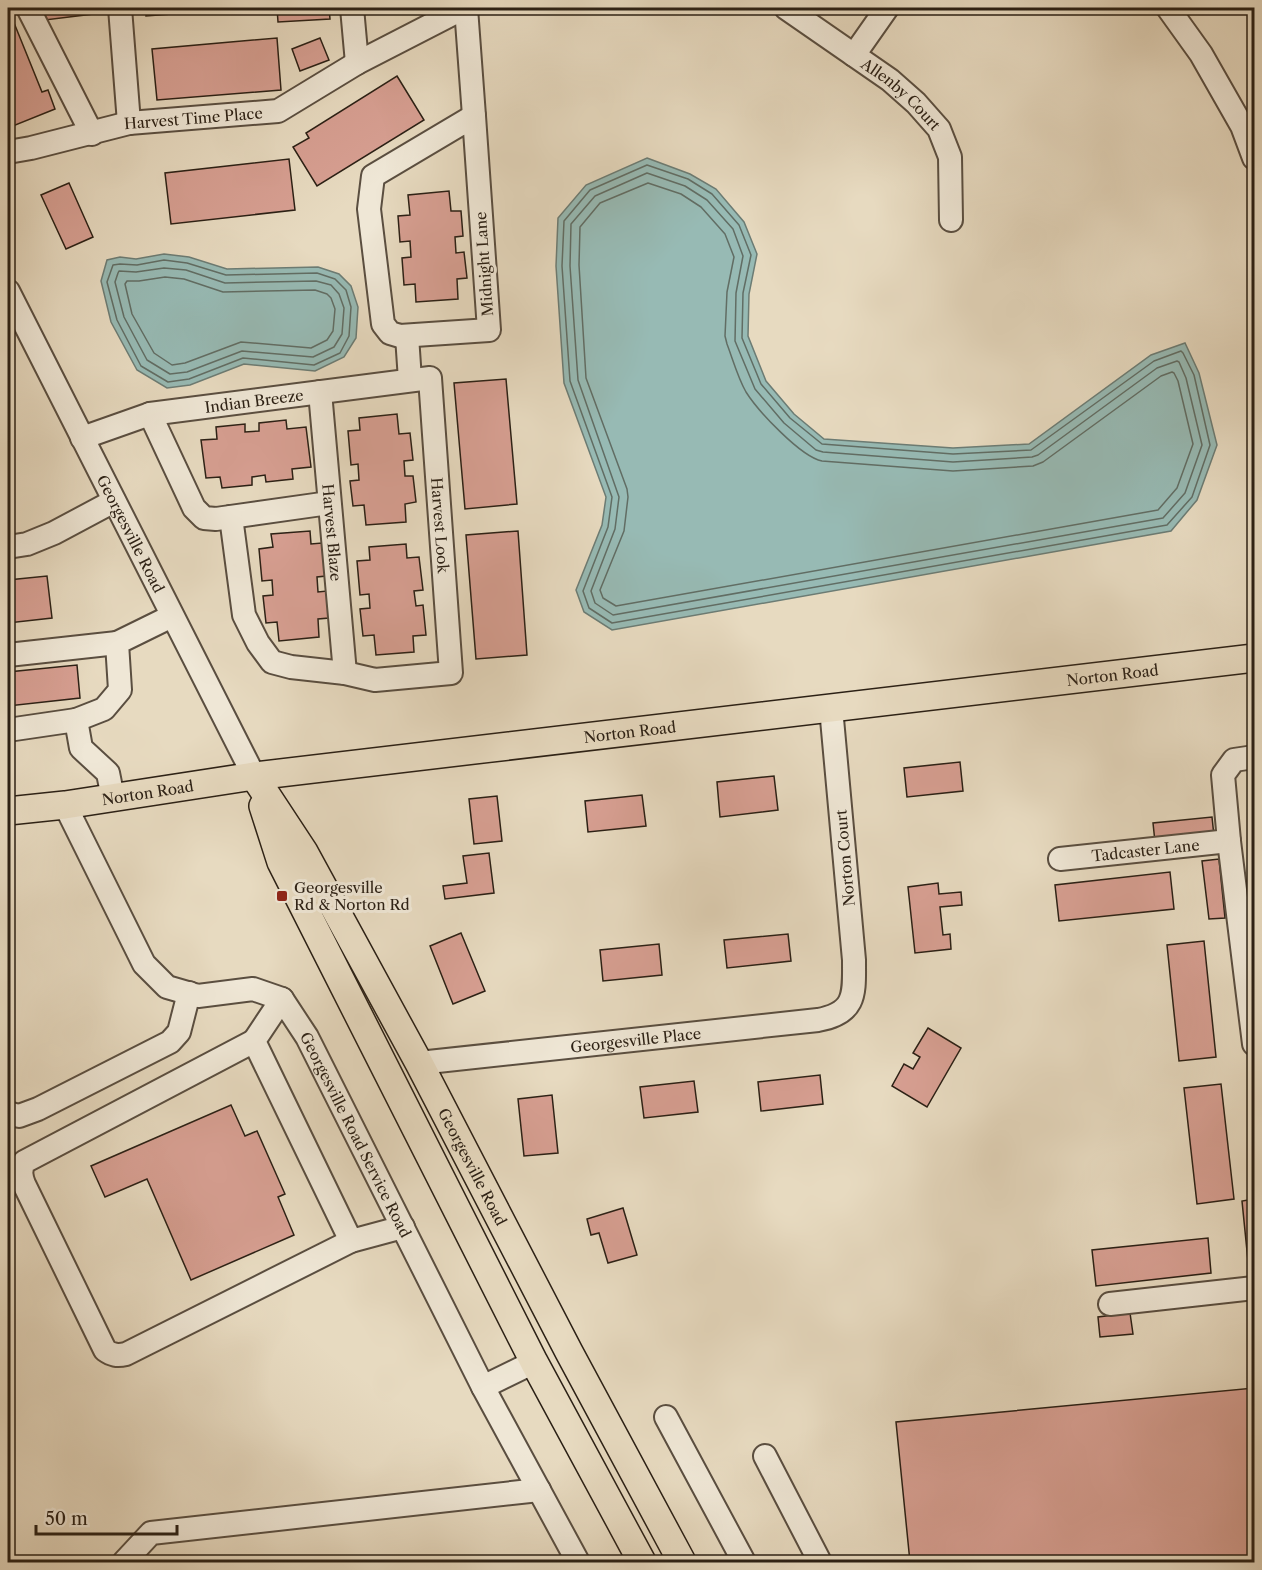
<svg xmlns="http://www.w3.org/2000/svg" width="1262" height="1570" viewBox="0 0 1262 1570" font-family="'Libre Caslon Text',serif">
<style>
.water{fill:#97bab4;stroke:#6c7c74;stroke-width:1.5}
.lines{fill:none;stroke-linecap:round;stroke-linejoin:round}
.shore{stroke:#616d64;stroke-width:1.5}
.building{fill:#d79f92;stroke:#2b2015;stroke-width:1.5}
.minor-casing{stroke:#5a4e40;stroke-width:26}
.major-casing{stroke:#2b2015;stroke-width:30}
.minor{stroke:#efe7d6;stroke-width:22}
.major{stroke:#e7dac0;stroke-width:27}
.poi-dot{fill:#8f2418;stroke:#efe7d6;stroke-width:2}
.labels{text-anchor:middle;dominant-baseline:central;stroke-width:6;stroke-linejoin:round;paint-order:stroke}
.street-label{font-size:15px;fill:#2b2015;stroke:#efe7d6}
.poi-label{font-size:15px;fill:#2b2015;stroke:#efe7d6;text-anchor:start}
</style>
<rect width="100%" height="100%" fill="#e7dac0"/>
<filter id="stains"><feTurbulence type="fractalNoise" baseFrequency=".00333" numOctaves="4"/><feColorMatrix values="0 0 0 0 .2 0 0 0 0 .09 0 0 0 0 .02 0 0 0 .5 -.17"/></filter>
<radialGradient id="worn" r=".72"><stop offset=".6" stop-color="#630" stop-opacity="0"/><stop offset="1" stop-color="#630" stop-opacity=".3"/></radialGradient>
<!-- water -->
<g class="water">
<polygon points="647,158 690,174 716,189 744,222 757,254 749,294 748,336 766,381 794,414 824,439 953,448 1029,444 1151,355 1185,343 1199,373 1217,445 1197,500 1171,531 612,630 584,612 576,590 602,525 606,497 564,383 556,266 558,218 586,185"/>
<polygon points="164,254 189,257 227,269 318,267 339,274 351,286 358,307 356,338 344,357 315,371 244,364 190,385 167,388 137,370 111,322 101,281 107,260 120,257 136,259"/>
</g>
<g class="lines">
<!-- shore -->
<g class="shore">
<polygon points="647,165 688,179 712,194 739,225 751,255 743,293 742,338 761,384 790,418 822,444 953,454 1031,450 1154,361 1181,351 1183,353 1194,375 1210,445 1192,497 1167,525 612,623 589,608 583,591 608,527 612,497 570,381 562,266 564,221 590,190"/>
<polygon points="647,173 685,186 707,200 733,229 743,256 736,293 735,341 755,389 784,423 816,450 823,452 953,462 1032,457 1038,455 1157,368 1177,361 1179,362 1186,378 1202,445 1185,493 1163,518 613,615 595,603 591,591 615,529 619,497 578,380 570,266 571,224 595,196"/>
<path d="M648,183l33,11 20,13 24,27 9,23 -7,35 -2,44 2,8c6,16 11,34 19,48 12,19 55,65 76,69l131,10 80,-5 10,-4 118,-86 11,-4 2,1 4,8 15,63 -16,44 -19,22 -542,96 -13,-8 -3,-8 24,-59 4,-34 -1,-8 -41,-111 -7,-113 1,-38 20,-24z"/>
<polygon points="164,260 187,263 226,275 317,273 335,279 346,290 351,307 349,336 340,353 314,365 243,358 189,379 168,382 141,366 117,320 107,282 113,265 120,264 137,265"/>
<polygon points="164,268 186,270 225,283 316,281 331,285 339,294 344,308 342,334 334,347 313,357 242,351 187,372 170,374 147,360 124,317 115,282 118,273 119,271 136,272"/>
<polygon points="165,277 184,279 223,292 315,290 327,294 331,298 335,309 333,331 327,340 311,348 241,342 185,363 172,365 154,353 132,314 125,284 127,281 139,281"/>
</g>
</g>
<!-- building -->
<g class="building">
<polygon points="8,8 42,92 48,90 55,109 8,128"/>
<polygon points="44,8 92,8 93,14 45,20"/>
<polygon points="146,8 198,8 198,12 146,16"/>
<polygon points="277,8 329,8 330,19 278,22"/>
<polygon points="277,38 281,90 157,100 152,49"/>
<polygon points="320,38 329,60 300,71 292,49"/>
<polygon points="397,76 424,120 317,186 293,147 309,138 306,133"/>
<polygon points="289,159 295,210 171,224 165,173"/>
<polygon points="69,183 93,237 66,249 41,195"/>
<polygon points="449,191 451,211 461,211 463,236 455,237 456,253 464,252 467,278 457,279 458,299 416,302 415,284 404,285 402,258 411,257 410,241 400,242 398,216 410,215 408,195"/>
<polygon points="506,379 517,504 465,509 454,383"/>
<polygon points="397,414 399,434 410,433 413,460 404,461 405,476 413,476 416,502 405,504 406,522 366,525 364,505 353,506 350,481 359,480 358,464 351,465 348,431 360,430 359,418"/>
<polygon points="286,420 287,429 306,427 311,467 292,469 293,479 266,482 265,475 252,477 252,485 222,488 220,477 206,478 201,440 217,439 216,427 245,424 245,432 259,431 259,423"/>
<polygon points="310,531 311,544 322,543 326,576 317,577 318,592 327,591 329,618 318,619 319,637 279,641 277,622 266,623 263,596 273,595 272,580 262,581 259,549 273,547 271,534"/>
<polygon points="518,531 527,655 476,659 466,535"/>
<polygon points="406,544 407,558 419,557 423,590 414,591 416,606 423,605 426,635 413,636 414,652 376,655 374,635 363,636 360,609 370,608 369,594 360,595 357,561 370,560 369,547"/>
<polygon points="47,576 52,618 8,623 8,580"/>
<polygon points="77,665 80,698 8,706 8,672"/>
<polygon points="960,762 963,791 907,797 904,768"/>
<polygon points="774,776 778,810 720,817 717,782"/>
<polygon points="642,795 646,826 588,832 585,801"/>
<polygon points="497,796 502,841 474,844 469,799"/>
<polygon points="1212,817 1214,836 1155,842 1153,823"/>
<polygon points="489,853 494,893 445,899 443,886 467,883 463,856"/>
<polygon points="1219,859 1225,918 1209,919 1202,861"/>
<polygon points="1170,872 1174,909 1059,921 1055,885"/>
<polygon points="938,883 939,894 961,892 962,905 940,907 943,935 950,934 951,949 915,953 908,887"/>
<polygon points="461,933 485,991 453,1004 430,946"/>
<polygon points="788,934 791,961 727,968 724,940"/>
<polygon points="1204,941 1216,1057 1179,1061 1167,945"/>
<polygon points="659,944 662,975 603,981 600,950"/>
<polygon points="928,1028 961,1048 927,1107 892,1086 904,1064 913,1069 920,1057 913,1053"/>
<polygon points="820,1075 823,1104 761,1111 758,1082"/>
<polygon points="694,1081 698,1112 644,1118 640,1087"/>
<polygon points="1221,1084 1234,1199 1197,1204 1184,1088"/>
<polygon points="552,1095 558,1153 524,1156 518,1099"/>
<polygon points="231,1105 245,1136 257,1131 285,1194 278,1197 294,1235 191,1280 147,1179 105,1197 91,1166"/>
<polygon points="1254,1199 1254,1261 1248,1261 1242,1201"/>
<polygon points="623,1208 637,1255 608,1263 599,1233 591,1235 587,1219"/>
<polygon points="1208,1238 1211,1273 1096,1286 1092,1250"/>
<polygon points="1130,1313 1133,1334 1100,1337 1098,1317"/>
<polygon points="1254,1388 1254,1561 1236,1562 910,1562 896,1422"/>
</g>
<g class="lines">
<!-- minor casing -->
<g class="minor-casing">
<g id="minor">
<polyline points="28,8 92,134"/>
<polyline points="120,8 129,123"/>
<polyline points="352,8 357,63"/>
<polyline points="466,8 474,116"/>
<path id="s1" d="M786,8l104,72 26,23 23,26 11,28 1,63"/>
<polyline points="1168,8 1201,54 1242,126 1254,158"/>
<polyline points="854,55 887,8"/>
<polygon points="474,116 489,330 400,336 390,333 383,324 369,209 373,176"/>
<path id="s2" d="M8,152l23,-4 98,-25 149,-12 79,-48 107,-55"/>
<path id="s3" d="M8,291l246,485"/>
<polyline points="407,336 410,380"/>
<path id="s4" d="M320,392l25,281"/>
<polyline points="150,414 194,508 204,518 216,519 329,503"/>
<path id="s5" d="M82,438l68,-24 280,-36 21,295 -76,7 -30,-7 -54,-6 -19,-5 -14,-19 -14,-28 -13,-98"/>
<polyline points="8,547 27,544 54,533 114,501"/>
<polyline points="8,655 117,643"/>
<polyline points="8,730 76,720"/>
<polyline points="1254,757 1234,760 1223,775 1229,841 1254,1044"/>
<polyline points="113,798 108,773 81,748 76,720 104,709 120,690 117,643 172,616"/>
<path id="s6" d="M65,805l79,159 23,23 31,9 55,-7 29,10 25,38 176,350 95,175"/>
<path id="s7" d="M1060,859l169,-18"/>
<polyline points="282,999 254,1041 351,1241 403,1227"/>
<path d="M254,1041l-230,121c-4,9 -3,14 0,22l81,166c7,5 12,6 21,4l225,-113"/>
<path id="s8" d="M419,1063l399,-43c39,-7 36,-27 36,-60l-23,-252"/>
<polyline points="8,1113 19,1116 38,1109 170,1042 179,1032 189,993"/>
<polyline points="1110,1304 1254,1288"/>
<polyline points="483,1387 534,1362"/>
<polyline points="666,1417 744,1562"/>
<polyline points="765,1456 820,1562"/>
<polyline points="124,1562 151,1533 539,1490"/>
</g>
</g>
<!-- major casing -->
<g class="major-casing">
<g id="major">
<path id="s9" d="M254,776l50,76 115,211 150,289 113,210"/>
<polyline points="263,806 281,862 534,1362 642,1562"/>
<path id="s10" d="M8,811l57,-6 189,-29 1000,-118"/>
</g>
</g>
<!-- minor -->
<use href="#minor" class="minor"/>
<!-- major -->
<use href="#major" class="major"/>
</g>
<!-- markers -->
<rect class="poi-dot" x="276" y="890" width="12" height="12" rx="3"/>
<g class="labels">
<!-- street labels -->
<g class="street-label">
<text stroke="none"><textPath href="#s1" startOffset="144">Allenby Court</textPath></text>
<text stroke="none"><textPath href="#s2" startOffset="189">Harvest Time Place</textPath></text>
<text transform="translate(484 264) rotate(-94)">Midnight Lane</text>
<text stroke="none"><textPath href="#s5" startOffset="177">Indian Breeze</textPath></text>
<text stroke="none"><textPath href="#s5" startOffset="502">Harvest Look</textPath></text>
<text stroke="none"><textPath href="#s4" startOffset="141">Harvest Blaze</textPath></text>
<text stroke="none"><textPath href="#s3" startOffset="272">Georgesville Road</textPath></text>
<text stroke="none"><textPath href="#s10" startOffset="1113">Norton Road</textPath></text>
<text stroke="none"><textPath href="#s10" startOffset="627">Norton Road</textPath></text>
<text stroke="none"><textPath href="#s10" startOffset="141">Norton Road</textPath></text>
<text stroke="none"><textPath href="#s7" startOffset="86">Tadcaster Lane</textPath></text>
<text transform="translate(845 858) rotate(-95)">Norton Court</text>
<text stroke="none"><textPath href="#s8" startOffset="218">Georgesville Place</textPath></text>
<text stroke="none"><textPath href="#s6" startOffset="483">Georgesville Road Service Road</textPath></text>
<text stroke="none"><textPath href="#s9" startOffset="448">Georgesville Road</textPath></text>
</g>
<!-- poi labels -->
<g class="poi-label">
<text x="294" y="887">Georgesville<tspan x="294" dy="17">Rd &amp; Norton Rd</tspan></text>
</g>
</g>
<!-- margin -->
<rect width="1262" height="1570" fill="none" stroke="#e7dac0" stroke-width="30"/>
<rect x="9" y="9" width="1244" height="1552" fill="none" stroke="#2b2015" stroke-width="3"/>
<rect x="15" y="15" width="1232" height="1540" fill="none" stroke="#2b2015" stroke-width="1.5"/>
<!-- scale -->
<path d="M36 1525v9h141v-9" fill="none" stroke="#2b2015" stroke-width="3"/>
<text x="45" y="1525" font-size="18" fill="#2b2015" stroke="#efe7d6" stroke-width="4.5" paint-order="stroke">50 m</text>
<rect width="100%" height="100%" filter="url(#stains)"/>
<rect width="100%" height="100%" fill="url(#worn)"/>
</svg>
